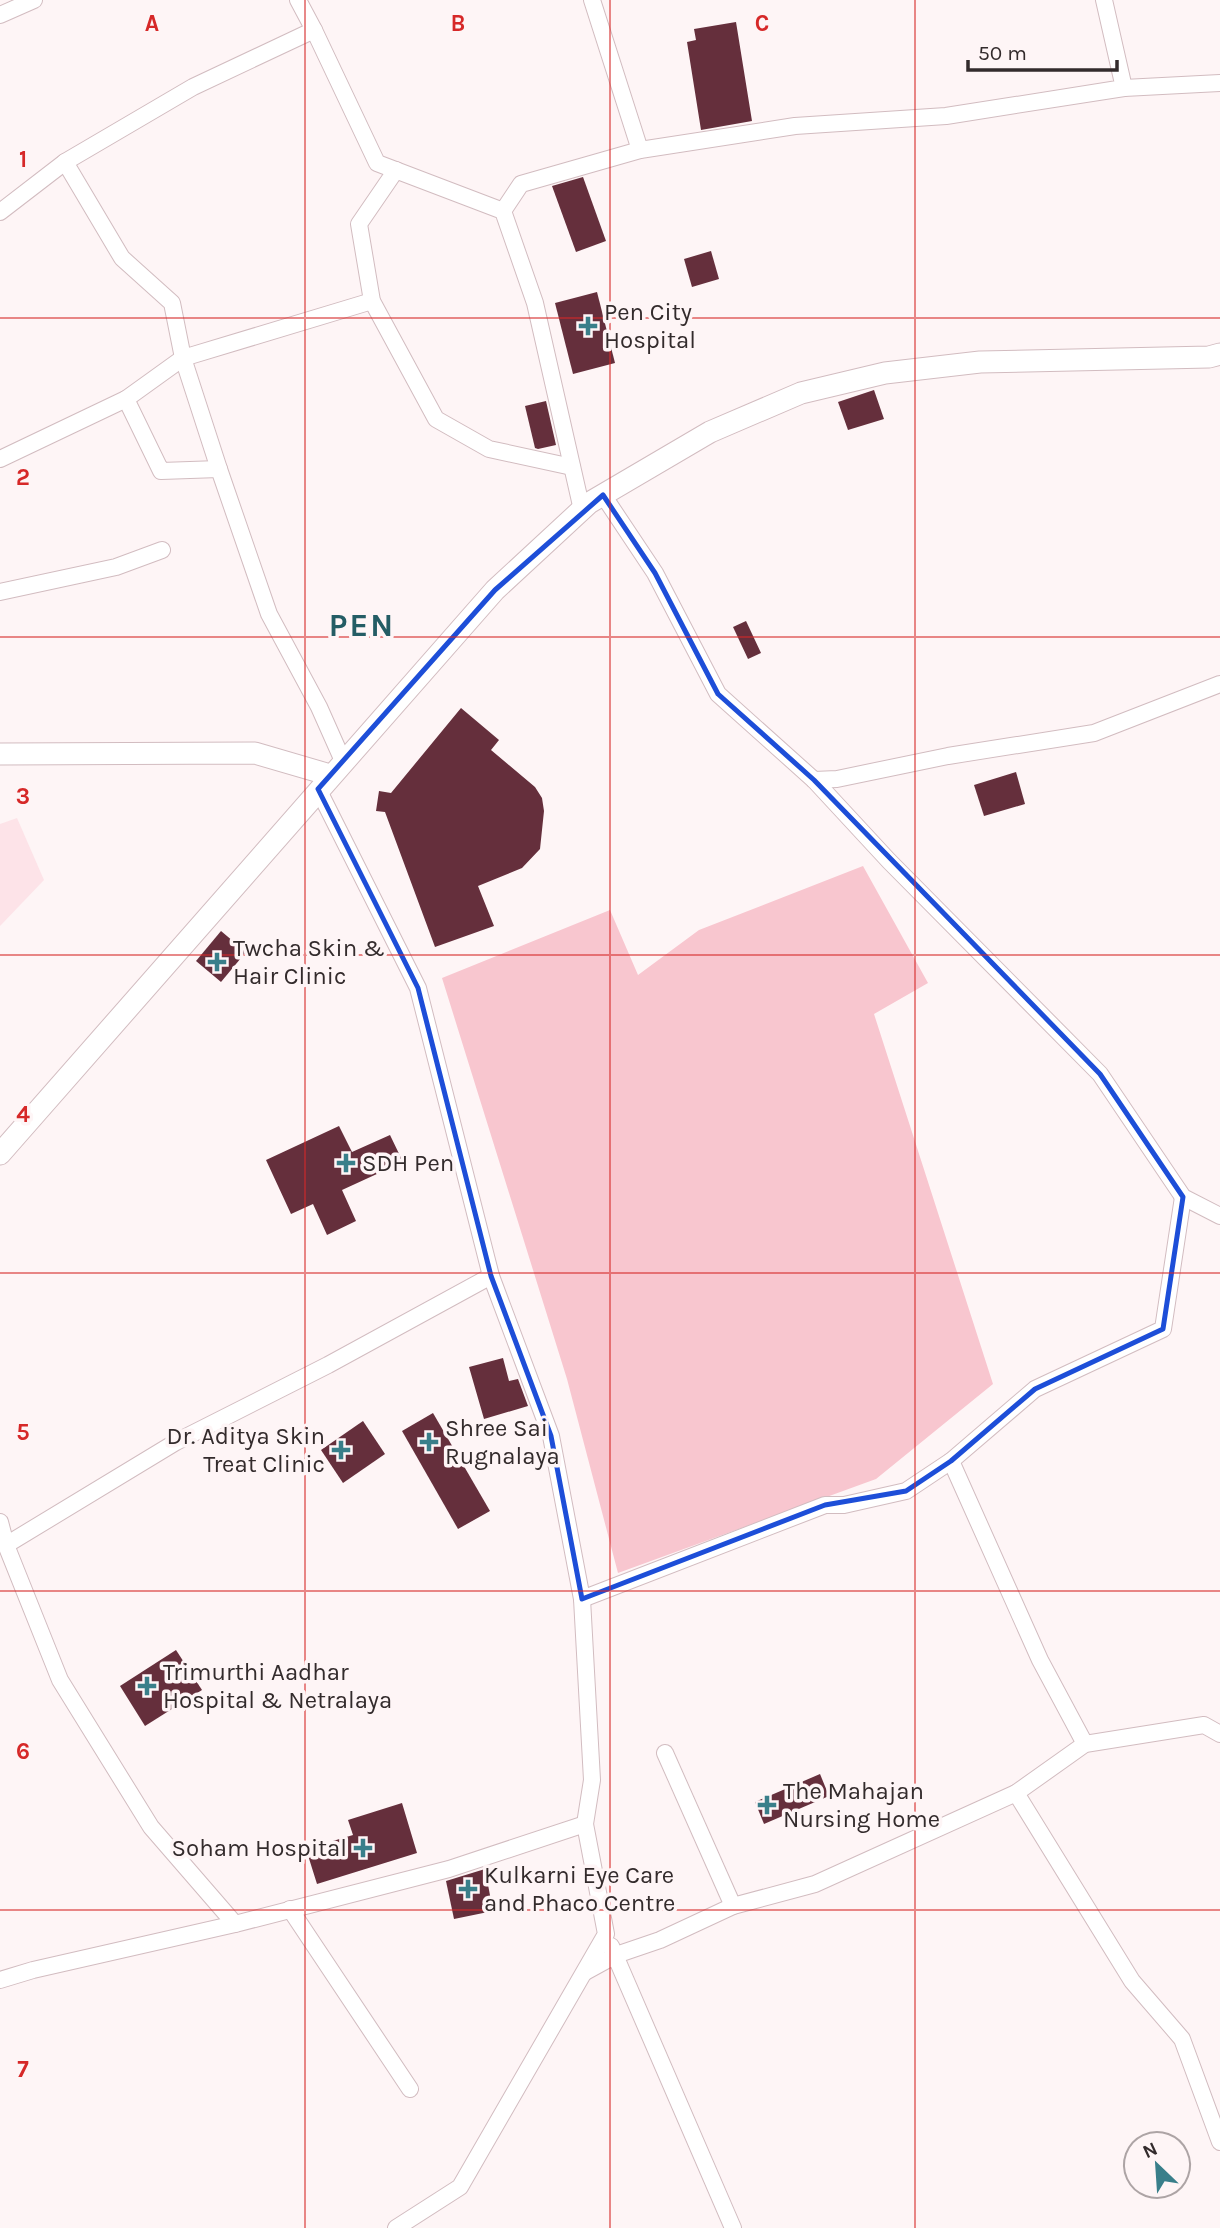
<svg xmlns="http://www.w3.org/2000/svg" width="1220" height="2228" viewBox="0 0 1220 2228" font-family="Karla,sans-serif">
<style>
.built{fill:#fde3e8}
.green{fill:#f8c6cf}
.building{fill:#652f3c}
.lines{fill:none;stroke-linecap:round;stroke-linejoin:round}
.street-casing{stroke:#d2bcc0;stroke-width:18}
.secondary-casing{stroke:#d2bcc0;stroke-width:23}
.street{stroke:#fff;stroke-width:16}
.secondary{stroke:#fff;stroke-width:21}
.marked{fill:none;stroke:#1d4ed8;stroke-width:5;stroke-linejoin:round}
.grid{fill:none;stroke:#d62828;stroke-width:2;stroke-opacity:0.55}
.poi-dot{fill:#397f8a;stroke:#fef5f6;stroke-width:2.5}
.labels{text-anchor:middle;dominant-baseline:central;stroke-width:7;stroke-linejoin:round;paint-order:stroke}
.poi-label{font-size:24px;fill:#332b2c;stroke:#fef5f6;text-anchor:start}
.district-label{font-size:32px;font-weight:bold;letter-spacing:2px;fill:#245d65;stroke:#fef5f6}
.grid-label{font-size:23px;text-anchor:middle;font-weight:bold;fill:#d62828;stroke:#fef5f6;stroke-width:7;stroke-linejoin:round;paint-order:stroke}
</style>
<rect width="100%" height="100%" fill="#fef5f6"/>
<!-- built -->
<polygon class="built" points="17,818 44,880 0,926 0,824"/>
<!-- green -->
<polygon class="green" points="863,866 928,983 874,1014 993,1384 876,1479 618,1573 567,1379 442,978 610,910 638,975 699,930"/>
<!-- building -->
<g class="building">
<polygon points="736,22 752,121 701,130 687,42 696,40 694,29"/>
<polygon points="583,177 606,241 576,252 552,186"/>
<polygon points="711,251 719,279 692,287 684,259"/>
<polygon points="597,292 615,363 573,374 555,303"/>
<polygon points="874,390 884,419 848,430 838,402"/>
<polygon points="546,401 556,445 538,449 535,448 525,406"/>
<polygon points="746,621 761,653 748,659 733,627"/>
<polygon points="461,708 499,740 491,750 535,787 542,798 544,811 540,849 522,868 478,886 494,926 435,947 385,812 376,811 379,791 391,793"/>
<polygon points="1016,772 1025,804 984,816 974,785"/>
<polygon points="221,931 246,952 221,982 196,961"/>
<polygon points="339,1126 352,1152 390,1135 403,1162 342,1190 356,1221 327,1235 313,1204 291,1214 266,1160"/>
<polygon points="503,1358 509,1381 518,1379 528,1406 484,1419 469,1367"/>
<polygon points="433,1413 490,1511 458,1529 402,1431"/>
<polygon points="363,1421 385,1454 343,1483 321,1450"/>
<polygon points="176,1650 202,1690 145,1726 120,1686"/>
<polygon points="820,1774 829,1796 764,1824 755,1802"/>
<polygon points="402,1803 417,1853 317,1884 306,1849 353,1835 348,1820"/>
<polygon points="485,1869 493,1911 454,1919 446,1881"/>
</g>
<g class="lines">
<!-- street casing -->
<g class="street-casing">
<g id="street">
<polyline points="592,0 640,150"/>
<polyline points="0,15 34,0"/>
<polyline points="314,30 377,163 503,211 535,303 582,510"/>
<polyline points="1124,88 1220,83"/>
<polyline points="65,162 122,258 172,303 183,358 219,469"/>
<polyline points="396,170 359,224 372,301 436,419 489,449 572,467"/>
<polyline points="503,211 521,184 640,150 795,126 946,116 1124,88 1104,0"/>
<polyline points="0,212 65,162 193,87 314,30 298,0"/>
<polyline points="126,399 183,358 372,301"/>
<polyline points="0,459 126,399 161,471 219,469 269,614 319,707 343,761"/>
<polyline points="603,495 655,573 718,694 814,780 889,861 1100,1074 1183,1197 1220,1216"/>
<polyline points="0,592 116,567 162,550"/>
<polyline points="814,780 837,779 948,756 1094,733 1220,684"/>
<polyline points="318,789 418,988 491,1276 551,1436 582,1599 592,1780 585,1824 606,1934 460,2187 396,2228"/>
<polyline points="951,1461 1040,1660 1085,1744"/>
<polyline points="0,1522 6,1545 60,1680 151,1827 235,1924 449,1869 585,1824"/>
<polyline points="6,1545 176,1442 328,1365 491,1276"/>
<polyline points="582,1599 825,1505 844,1505 906,1491 951,1461 1035,1389 1163,1329 1183,1197"/>
<polyline points="665,1753 733,1906"/>
<polyline points="1016,1793 1132,1981 1182,2039 1220,2142"/>
<polyline points="290,1909 410,2089"/>
<polyline points="611,1946 733,2228"/>
<polyline points="585,1972 616,1955 660,1940 733,1906 815,1884 1016,1793 1085,1744 1204,1725 1220,1734"/>
<polyline points="0,1980 33,1970 235,1924"/>
</g>
</g>
<!-- secondary casing -->
<g class="secondary-casing">
<g id="secondary">
<polyline points="0,754 255,753 330,775"/>
<polyline points="0,1154 495,590 589,503 710,432 801,393 885,373 980,362 1209,357 1220,354"/>
</g>
</g>
<!-- street -->
<use href="#street" class="street"/>
<!-- secondary -->
<use href="#secondary" class="secondary"/>
</g>
<!-- marked area -->
<path class="marked" d="M603,495l52,78 63,121 96,86 286,294 83,123 -20,132 -128,60 -84,72 -45,30 -81,14 -243,94 -31,-163 -60,-160 -73,-288 -100,-199 177,-199z"/>
<!-- grid -->
<path class="grid" d="M305,0v2228M610,0v2228M915,0v2228M0,318h1220M0,637h1220M0,955h1220M0,1273h1220M0,1591h1220M0,1910h1220"/>
<!-- markers -->
<g class="poi-dot">
<path d="M584.5 315.5h7v7h7v7h-7v7h-7v-7h-7v-7h7z"/>
<path d="M213.5 951.5h7v7h7v7h-7v7h-7v-7h-7v-7h7z"/>
<path d="M342.5 1152.5h7v7h7v7h-7v7h-7v-7h-7v-7h7z"/>
<path d="M425.5 1431.5h7v7h7v7h-7v7h-7v-7h-7v-7h7z"/>
<path d="M337.5 1439.5h7v7h7v7h-7v7h-7v-7h-7v-7h7z"/>
<path d="M143.5 1675.5h7v7h7v7h-7v7h-7v-7h-7v-7h7z"/>
<path d="M763.5 1794.5h7v7h7v7h-7v7h-7v-7h-7v-7h7z"/>
<path d="M359.5 1837.5h7v7h7v7h-7v7h-7v-7h-7v-7h7z"/>
<path d="M464.5 1878.5h7v7h7v7h-7v7h-7v-7h-7v-7h7z"/>
</g>
<g class="labels">
<!-- poi labels -->
<g class="poi-label">
<text x="604" y="312">Pen City<tspan x="604" dy="28">Hospital</tspan></text>
<text x="233" y="948">Twcha Skin &amp;<tspan x="233" dy="28">Hair Clinic</tspan></text>
<text x="362" y="1163">SDH Pen</text>
<text x="445" y="1428">Shree Sai<tspan x="445" dy="28">Rugnalaya</tspan></text>
<text x="325" y="1436" text-anchor="end">Dr. Aditya Skin<tspan x="325" dy="28">Treat Clinic</tspan></text>
<text x="163" y="1672">Trimurthi Aadhar<tspan x="163" dy="28">Hospital &amp; Netralaya</tspan></text>
<text x="783" y="1791">The Mahajan<tspan x="783" dy="28">Nursing Home</tspan></text>
<text x="347" y="1848" text-anchor="end">Soham Hospital</text>
<text x="484" y="1875">Kulkarni Eye Care<tspan x="484" dy="28">and Phaco Centre</tspan></text>
</g>
<!-- district labels -->
<g class="district-label">
<text x="362" y="625">PEN</text>
</g>
</g>
<g class="grid-label">
<text x="152" y="31">A</text>
<text x="458" y="31">B</text>
<text x="762" y="31">C</text>
<text x="23" y="167">1</text>
<text x="23" y="485">2</text>
<text x="23" y="804">3</text>
<text x="23" y="1122">4</text>
<text x="23" y="1440">5</text>
<text x="23" y="1759">6</text>
<text x="23" y="2077">7</text>
</g>
<!-- north arrow -->
<g transform="translate(1157 2165) rotate(335)"><circle r="33" fill="#fef5f6" stroke="#ada4a5" stroke-width="2"/>
<path d="M0-5L12 26L0 18L-12 26Z" fill="#397f8a"/>
<text y="-10" font-size="19" font-weight="bold" text-anchor="middle" fill="#332b2c">N</text>
</g>
<!-- scale -->
<path d="M968 60v10h149v-10" fill="none" stroke="#332b2c" stroke-width="3.5"/>
<text x="978" y="60" font-size="21" fill="#332b2c" stroke="#fef5f6" stroke-width="5" paint-order="stroke">50 m</text>
</svg>
